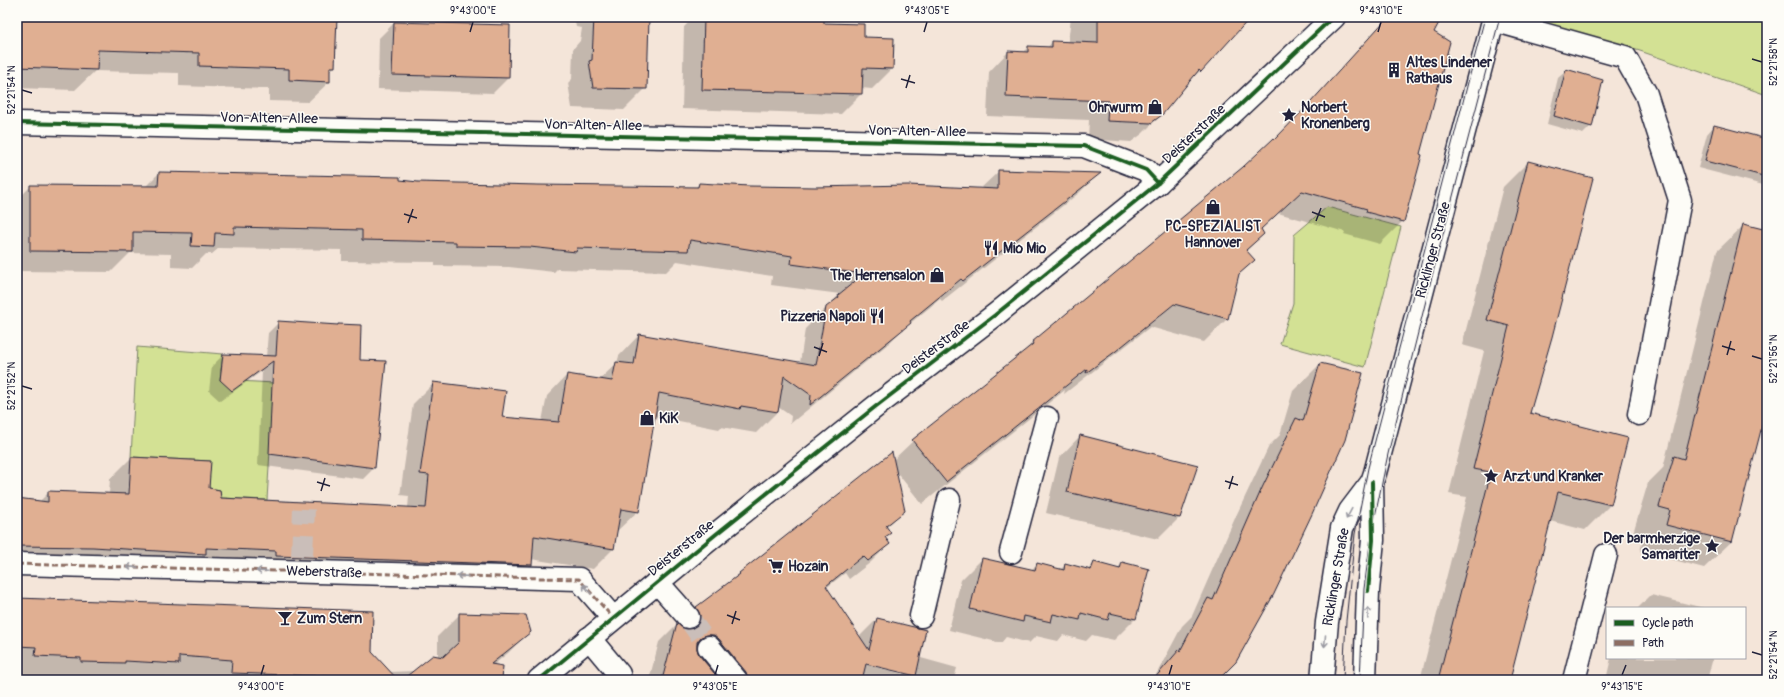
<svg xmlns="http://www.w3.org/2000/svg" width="1784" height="697" viewBox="0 0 1784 697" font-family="Pangolin,sans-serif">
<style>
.green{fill:#d3e194;stroke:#7a8268}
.shadow{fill:#0003;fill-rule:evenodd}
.building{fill:#e0af92;stroke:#22223b}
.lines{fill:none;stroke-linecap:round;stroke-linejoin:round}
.minor-tunnel{stroke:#cabeb9;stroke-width:22;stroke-dasharray:22 11;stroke-linecap:butt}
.minor-casing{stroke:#22223b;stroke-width:25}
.minor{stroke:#fdfcf7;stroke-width:22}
.tram{stroke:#22223b;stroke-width:1}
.quiet{stroke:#8d6e63;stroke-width:3;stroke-dasharray:6 3;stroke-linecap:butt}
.cycleway-casing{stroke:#fdfcf7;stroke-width:6}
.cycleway{stroke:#1b5e20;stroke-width:4}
.oneway{stroke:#9a9aa2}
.ticks{fill:none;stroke:#22223b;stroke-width:1.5}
.labels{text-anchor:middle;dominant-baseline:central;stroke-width:3;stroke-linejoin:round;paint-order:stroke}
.poi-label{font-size:14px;font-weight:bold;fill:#22223b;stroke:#fdfcf7;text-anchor:start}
.street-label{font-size:14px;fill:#22223b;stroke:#fdfcf7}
.neatline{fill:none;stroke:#22223b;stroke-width:1.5}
.ticks-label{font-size:10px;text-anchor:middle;fill:#22223b}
</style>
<rect width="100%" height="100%" fill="#f4e5d9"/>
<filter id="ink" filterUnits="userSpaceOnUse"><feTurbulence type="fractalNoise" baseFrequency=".025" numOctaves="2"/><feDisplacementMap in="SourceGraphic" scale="8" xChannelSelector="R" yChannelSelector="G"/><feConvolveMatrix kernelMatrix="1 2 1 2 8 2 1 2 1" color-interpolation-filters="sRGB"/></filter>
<g filter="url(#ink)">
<!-- green -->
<g class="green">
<polygon points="1535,17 1767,17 1767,95 1640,51 1534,21"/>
<polygon points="1327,207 1401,227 1365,367 1280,344 1293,303 1294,235"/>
<polygon points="137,347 223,354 220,380 274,383 267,500 221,498 220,490 209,488 210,461 131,457"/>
</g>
<!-- shadow -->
<g class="shadow">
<polygon points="17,17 336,17 334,67 329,72 329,82 308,102 269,101 269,89 179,86 179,73 95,71 75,90 17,88"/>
<polygon points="574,17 648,17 646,88 624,110 572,108 568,83 572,79 573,49 580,41 582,28 576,27"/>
<polygon points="694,17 823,17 823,24 892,69 872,89 861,88 861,94 841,114 682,109 684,27"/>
<polygon points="1071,17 1252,17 1182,89 1161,115 1142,134 1131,142 1088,139 1089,120 987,116 989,72 1008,52 1022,53 1028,47 1047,48 1052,42 1068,43"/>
<path d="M1389,17h36l8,15 -14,123 -16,66 -23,23 -36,-10 1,-2 -67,-19 -18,16 3,5 -17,17 7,9 -15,15 -11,44 -23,23 -54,-15 -86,67 1,-4 -143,114 -27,-34 8,41 -17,17 4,5 -5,5 4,6 -18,18 -22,17 -4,-6 -19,15 33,49 18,-18 41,41 3,-2 36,10 -3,11 3,1h-308l10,-38 18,-18 2,2 18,-18 35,-27 8,-8 153,-113 20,-19 108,-86 11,-12 212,-175 43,-40zM862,662l41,10v2l-42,-11z"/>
<polygon points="394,23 508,78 493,93 378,89 379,38"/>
<polygon points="1566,71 1591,126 1583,134 1547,124 1558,78"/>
<polygon points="1714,126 1767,140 1767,186 1698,168 1707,134"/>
<polygon points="1528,162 1528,414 1610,505 1585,530 1550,521 1509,680 1420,680 1467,497 1449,494 1484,351 1462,345 1503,187"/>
<polygon points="999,171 1099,173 1079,193 942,301 940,299 903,329 889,343 790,424 791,416 778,407 777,412 756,433 721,427 719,429 654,416 638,511 616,532 614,548 593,569 531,559 531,565 510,586 17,567 17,499 39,502 49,492 109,494 110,479 131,458 208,489 220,498 408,508 409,496 400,495 413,404 434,383 501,418 542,421 547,396 567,375 599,380 617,363 619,356 639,335 800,363 805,329 840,294 771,285 772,276 677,261 666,272 557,269 554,272 509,267 435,266 435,262 342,261 342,250 219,248 212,254 206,254 192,268 171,267 171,254 130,253 111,272 17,271 17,200 31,186 145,187 159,173 538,186 695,188 699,184 749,187 980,189"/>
<polygon points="1744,225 1767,231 1767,400 1731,542 1704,568 1640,551 1644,536 1633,533 1648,483 1663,468 1717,251"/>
<polygon points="279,322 359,361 374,468 363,479 258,465 262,371 220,401 209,391 212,366 223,355 266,357 268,333"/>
<polygon points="1320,364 1235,662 1217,680 1151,680 1156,675 1182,626 1192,616 1236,516 1269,446 1280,435 1293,391"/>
<polygon points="1080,436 1196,466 1179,518 1158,539 1046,513 1059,458"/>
<polygon points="982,559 1031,570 1037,564 1060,570 1066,564 1088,570 1094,563 1117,569 1122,564 1147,570 1135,619 1114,640 1092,635 1086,641 1063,635 1058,641 1036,636 1029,643 1006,637 1001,643 949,630 961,580"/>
<polygon points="1651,595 1704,608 1638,608"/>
<polygon points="17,599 371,652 389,672 415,671 438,657 438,636 460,614 529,632 508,653 475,680 196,680 163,677 161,680 60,680 17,677"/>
<polygon points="1611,658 1713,658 1707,680 1606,680"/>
</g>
<!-- building -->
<g class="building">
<polygon points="18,17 337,17 335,67 330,67 330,82 289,80 289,69 199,66 199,53 98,50 97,70 17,67"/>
<polygon points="594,17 649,17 647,89 593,88 589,61 592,60"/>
<polygon points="704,17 824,17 824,23 864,24 864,37 894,38 893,69 863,68 862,94 702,90"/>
<polygon points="1098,17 1251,17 1201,72 1199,70 1162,115 1151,123 1107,121 1108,101 1006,97 1008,51 1028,52 1028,46 1052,47 1052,41 1098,43"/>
<polygon points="1388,17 1442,17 1434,32 1450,42 1420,154 1422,155 1404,222 1366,212 1367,209 1302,191 1261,229 1264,234 1246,250 1255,260 1239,274 1228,319 1174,304 1116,351 1086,373 1087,369 946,482 912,440 1033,344 1032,342 1243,167 1274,138 1275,139 1310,103"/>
<polygon points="394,22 510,25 509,78 392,75"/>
<polygon points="1566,69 1603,80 1592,127 1554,116"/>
<polygon points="1714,125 1767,139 1767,177 1705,161"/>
<polygon points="1528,161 1593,178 1552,337 1530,413 1628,438 1611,505 1558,492 1510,680 1438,680 1491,472 1473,469 1509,326 1487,320"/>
<polygon points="998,170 1101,173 963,281 961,279 910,321 911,323 810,405 811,395 784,376 778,412 741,406 740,409 659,393 639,512 621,509 614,549 534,536 532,565 276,556 276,551 206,548 206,554 93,547 17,546 17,498 48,502 48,491 129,494 131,457 211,461 209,488 220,490 221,498 426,508 429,475 420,474 433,382 506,391 502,417 559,422 567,374 612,381 616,362 634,364 639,334 816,365 826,307 839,297 838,295 864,274 791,264 792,256 690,240 688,251 577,248 576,252 530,247 456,246 456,242 362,240 362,230 234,227 234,234 215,233 214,247 191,246 192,233 133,232 133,252 30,251 30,185 158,186 159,172 400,177 400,180 418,182 538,185 698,187 699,183 749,186 815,187 908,185 998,189"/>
<polygon points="1743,224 1767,230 1767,407 1732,542 1666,525 1670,510 1659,507 1674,456 1684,459"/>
<polygon points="278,321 338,325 338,324 361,325 360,360 386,361 375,468 269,454 273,361 232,391 220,380 223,354 276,356"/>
<polygon points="1320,363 1363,373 1345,440 1312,514 1274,594 1236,662 1218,680 1153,680 1179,650 1180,651 1208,598 1213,600 1262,488 1296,418 1303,421"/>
<polygon points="1080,435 1198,465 1180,518 1067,492"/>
<polygon points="892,452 905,511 886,526 891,533 885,537 890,544 868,561 863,556 826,586 869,650 877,618 926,630 916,676 866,664 862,680 748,680 746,672 719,639 714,635 707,635 701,637 697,642 697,649 699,655 720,680 662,680 677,623 684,629 690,629 696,627 700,621 700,615 696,607 740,574 739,573"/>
<polygon points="982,558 1035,570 1037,563 1064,570 1065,563 1091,570 1094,562 1120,569 1122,562 1149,569 1136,619 1110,613 1108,620 1081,613 1080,620 1053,614 1051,622 1024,616 1023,622 970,609"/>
<polygon points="17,598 373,611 372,652 398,680 343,680 343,677 231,673 232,660 179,656 179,664 125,661 125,663 81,662 81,658 35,656 36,647 17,646"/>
<polygon points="459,613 526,615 531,632 491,664 503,666 502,680 402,680 433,655 443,657 459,642"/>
</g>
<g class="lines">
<!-- minor-tunnel -->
<g class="minor-tunnel">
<polyline points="302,556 304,509"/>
<polyline points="688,617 709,647"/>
</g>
<!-- minor casing -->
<g class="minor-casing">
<g id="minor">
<polyline points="1493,20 1625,57 1646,94 1680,200 1639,414"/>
<polyline points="17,123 1084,146 1146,170 1158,183"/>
<polyline points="1011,552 1047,418"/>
<polyline points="17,564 579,579 613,618"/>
<polyline points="657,582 688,617"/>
<polyline points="921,616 949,500"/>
<polyline points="589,638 619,674 620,680"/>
<polyline points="709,647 736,680"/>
<polyline points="539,680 715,535 875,407 995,315 1158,183 1334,17"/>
<polyline points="1322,680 1327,622 1342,528 1350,511 1372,482 1375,473 1494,17"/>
<polyline points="1365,680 1368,591 1373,540 1372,482"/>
<polyline points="1574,680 1606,555"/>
</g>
</g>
<!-- minor -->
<use href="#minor" class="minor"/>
<!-- tram -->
<g class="tram">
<polyline points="1343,680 1346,621 1355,534 1368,468 1485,17"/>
<polyline points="1360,680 1364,589 1371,536 1388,454 1431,280 1500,17"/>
</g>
<!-- quiet -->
<polyline class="quiet" points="17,564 579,579 613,618"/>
<!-- cycleway casing -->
<g class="cycleway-casing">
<g id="cycleway">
<polyline points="17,123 1084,146 1146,170 1158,183"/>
<polyline points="1368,591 1373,540 1372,482"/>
<polyline points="539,680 715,535 875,407 995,315 1158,183 1333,17"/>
</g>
</g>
<!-- cycleway -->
<use href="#cycleway" class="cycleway"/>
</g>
<!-- one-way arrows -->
<defs><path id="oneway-shaft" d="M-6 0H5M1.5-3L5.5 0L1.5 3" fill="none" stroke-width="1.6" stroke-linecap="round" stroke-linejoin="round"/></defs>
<g class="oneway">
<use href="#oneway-shaft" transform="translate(1349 514) rotate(118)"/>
<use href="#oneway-shaft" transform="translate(132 567) rotate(-178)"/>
<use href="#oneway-shaft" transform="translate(262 571) rotate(-178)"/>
<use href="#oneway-shaft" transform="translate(462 576) rotate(-178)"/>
<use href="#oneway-shaft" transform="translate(587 589) rotate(-131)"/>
<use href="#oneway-shaft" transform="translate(1368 613) rotate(-88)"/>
<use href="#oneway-shaft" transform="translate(1325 641) rotate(95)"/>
</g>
</g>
<!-- ticks -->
<path class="ticks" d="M470,32l3,-10M924,32l3,-10M1378,32l3,-10M1752,59l10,3M901,79l14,4M906,88l4,-13M22,90l10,3M1312,212l13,5M404,214l13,4M1316,221l5,-13M408,223l5,-14M1722,346l13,4M814,347l13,5M1727,355l4,-14M819,356l4,-13M1752,356l10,3M22,386l10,3M1225,481l13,4M317,482l13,4M1229,489l4,-13M321,491l4,-13M727,615l13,5M732,624l4,-13M1752,652l10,3M261,675l3,-10M715,675l3,-10M1169,675l3,-10M1622,675l4,-10"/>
<!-- icons -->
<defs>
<g id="building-bare" transform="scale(1.2)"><path d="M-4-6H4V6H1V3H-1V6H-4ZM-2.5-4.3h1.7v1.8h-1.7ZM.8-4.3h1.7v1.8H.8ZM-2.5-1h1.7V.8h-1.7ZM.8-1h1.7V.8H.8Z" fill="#22223b" stroke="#fdfcf7" stroke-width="2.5" paint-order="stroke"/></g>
<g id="shop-bare" transform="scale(1.2)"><path d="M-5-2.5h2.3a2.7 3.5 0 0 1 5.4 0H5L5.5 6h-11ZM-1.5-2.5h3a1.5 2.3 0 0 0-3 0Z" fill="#22223b" stroke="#fdfcf7" stroke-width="2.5" paint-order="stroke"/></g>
<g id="sight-bare" transform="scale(1.2)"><path d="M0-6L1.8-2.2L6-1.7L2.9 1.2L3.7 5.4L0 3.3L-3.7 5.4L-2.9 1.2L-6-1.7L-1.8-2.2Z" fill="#22223b" stroke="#fdfcf7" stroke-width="2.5" paint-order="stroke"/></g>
<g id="restaurant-bare" transform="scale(1.2)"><path d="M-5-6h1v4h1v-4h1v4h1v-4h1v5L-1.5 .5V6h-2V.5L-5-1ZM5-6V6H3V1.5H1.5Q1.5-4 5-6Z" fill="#22223b" stroke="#fdfcf7" stroke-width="2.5" paint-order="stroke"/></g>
<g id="supermarket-bare" transform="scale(1.2)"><path d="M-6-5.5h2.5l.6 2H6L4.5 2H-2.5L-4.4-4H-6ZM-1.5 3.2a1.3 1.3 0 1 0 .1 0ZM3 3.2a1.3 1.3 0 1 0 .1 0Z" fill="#22223b" stroke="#fdfcf7" stroke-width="2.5" paint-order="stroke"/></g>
<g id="bar-bare" transform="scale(1.2)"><path d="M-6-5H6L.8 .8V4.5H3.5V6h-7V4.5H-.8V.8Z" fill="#22223b" stroke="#fdfcf7" stroke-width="2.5" paint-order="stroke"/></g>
</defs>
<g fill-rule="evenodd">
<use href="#building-bare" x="1394" y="70"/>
<use href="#shop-bare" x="1155" y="107"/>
<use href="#sight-bare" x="1289" y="115"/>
<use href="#shop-bare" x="1213" y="207"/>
<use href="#restaurant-bare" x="991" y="248"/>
<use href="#shop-bare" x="937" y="275"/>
<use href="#restaurant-bare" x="877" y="316"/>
<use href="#shop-bare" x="647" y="418"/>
<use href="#sight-bare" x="1491" y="476"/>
<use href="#sight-bare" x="1712" y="546"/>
<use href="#supermarket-bare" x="776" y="566"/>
<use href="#bar-bare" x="285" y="618"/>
</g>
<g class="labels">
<!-- poi labels -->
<g class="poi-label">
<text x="1406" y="62">Altes Lindener<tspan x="1406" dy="16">Rathaus</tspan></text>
<text x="1143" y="107" text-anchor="end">Ohrwurm</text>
<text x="1301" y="107">Norbert<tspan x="1301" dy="16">Kronenberg</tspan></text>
<text x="1213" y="226" text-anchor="middle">PC-SPEZIALIST<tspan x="1213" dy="16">Hannover</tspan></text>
<text x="1003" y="248">Mio Mio</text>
<text x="925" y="275" text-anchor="end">The Herrensalon</text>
<text x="865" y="316" text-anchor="end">Pizzeria Napoli</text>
<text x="659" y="418">KiK</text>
<text x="1503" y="476">Arzt und Kranker</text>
<text x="1700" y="538" text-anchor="end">Der barmherzige<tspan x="1700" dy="16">Samariter</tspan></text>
<text x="788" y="566">Hozain</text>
<text x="297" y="618">Zum Stern</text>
</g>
<!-- street labels -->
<g class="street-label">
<text transform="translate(269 118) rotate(1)">Von-Alten-Allee</text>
<text transform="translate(593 125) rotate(1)">Von-Alten-Allee</text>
<text transform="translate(917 131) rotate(1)">Von-Alten-Allee</text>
<text transform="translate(1194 134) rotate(-43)">Deisterstraße</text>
<text transform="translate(1433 250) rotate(-75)">Ricklinger Straße</text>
<text transform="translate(936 347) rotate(-37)">Deisterstraße</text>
<text transform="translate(681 548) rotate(-39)">Deisterstraße</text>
<text transform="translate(324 572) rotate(2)">Weberstraße</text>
<text transform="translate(1336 577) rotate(-80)">Ricklinger Straße</text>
</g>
</g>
<!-- margin -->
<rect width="1784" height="697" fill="none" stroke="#fdfcf7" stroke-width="44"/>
<!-- legend -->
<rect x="1606" y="607" width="140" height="52" fill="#fdfcf7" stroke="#a5a5ac"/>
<rect x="1614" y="620" width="20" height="6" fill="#1b5e20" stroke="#a5a5ac"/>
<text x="1642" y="627" font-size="12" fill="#22223b">Cycle path</text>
<rect x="1614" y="640" width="20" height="6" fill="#8d6e63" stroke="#a5a5ac"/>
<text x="1642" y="647" font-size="12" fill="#22223b">Path</text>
<rect x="22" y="22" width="1740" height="653" class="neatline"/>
<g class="ticks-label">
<text x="473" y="14">9°43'00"E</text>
<text x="927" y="14">9°43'05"E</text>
<text x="1381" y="14">9°43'10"E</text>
<text transform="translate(1773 62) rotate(-90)" y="4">52°21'58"N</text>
<text transform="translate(11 90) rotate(-90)" y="4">52°21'54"N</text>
<text transform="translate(1773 359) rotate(-90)" y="4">52°21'56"N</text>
<text transform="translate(11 386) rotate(-90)" y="4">52°21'52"N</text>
<text transform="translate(1773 655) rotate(-90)" y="4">52°21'54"N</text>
<text x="261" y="690">9°43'00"E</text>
<text x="715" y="690">9°43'05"E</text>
<text x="1169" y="690">9°43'10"E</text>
<text x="1622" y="690">9°43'15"E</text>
</g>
</svg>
